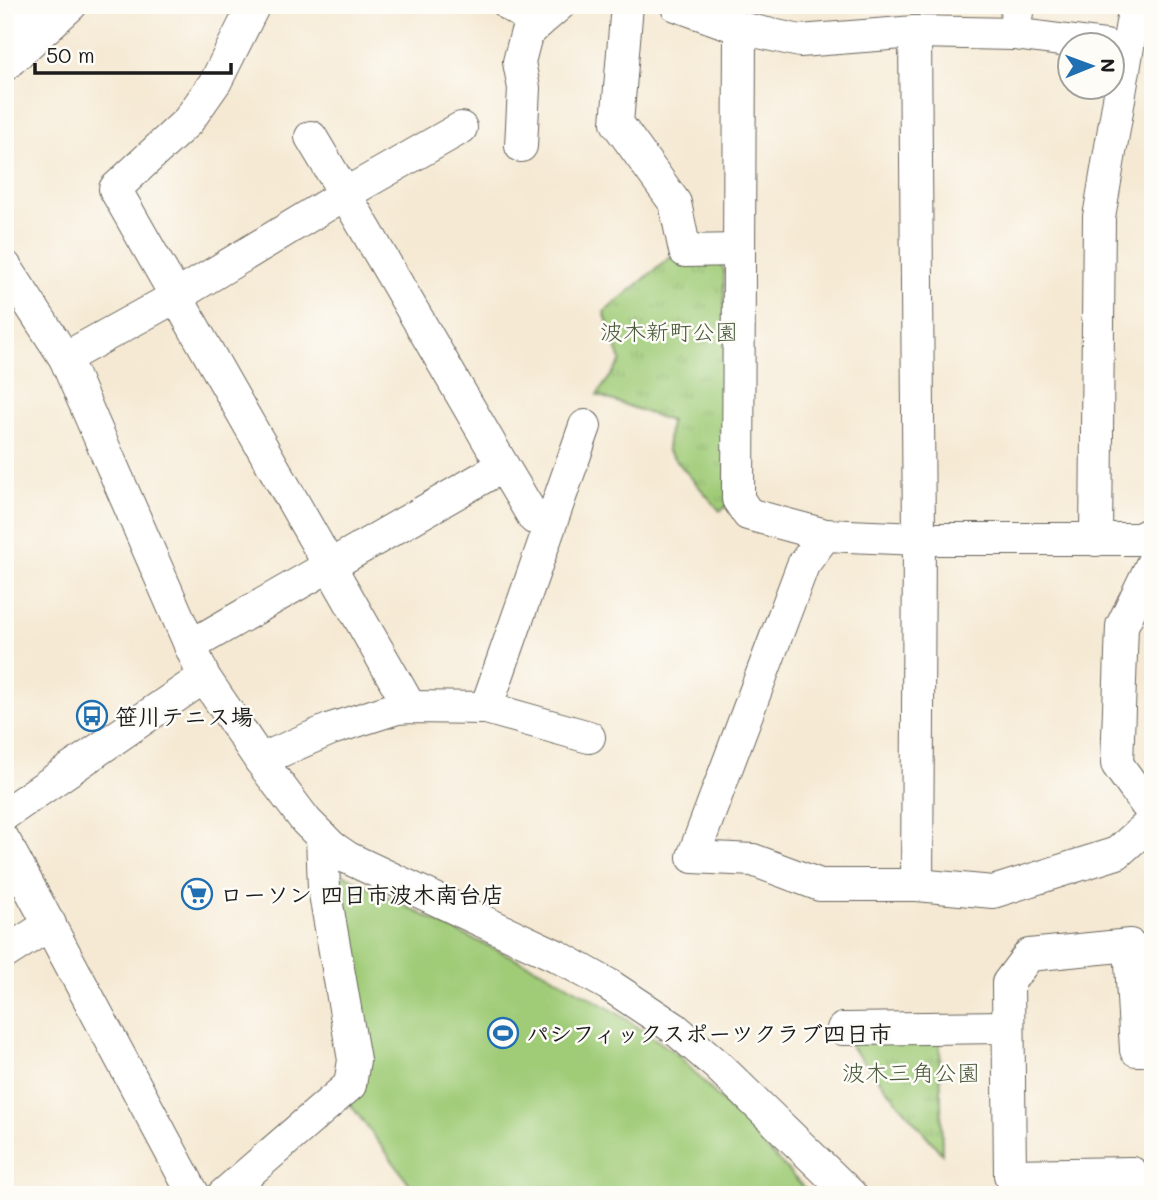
<svg xmlns="http://www.w3.org/2000/svg" width="1158" height="1200" viewBox="0 0 1158 1200" font-family="Mali,'Klee One',sans-serif">
<style>
.green{fill:#a0cc78;stroke:#5e744a;stroke-width:2}
.park{fill:url(#park-tufts);stroke:#5e744a;stroke-width:2}
.lines{fill:none;stroke-linecap:round;stroke-linejoin:round}
.minor-casing{stroke:#68645c;stroke-width:34}
.minor{stroke:#fff;stroke-width:32}
.labels{text-anchor:middle;dominant-baseline:central;stroke-width:5;stroke-linejoin:round;paint-order:stroke}
.park-label{font-size:23px;fill:#4a5a3c;stroke:#fdfcf7}
.poi-label{font-size:23px;font-weight:bold;fill:#1c1c1c;stroke:#fdfcf7;text-anchor:start}
</style>
<defs>
<pattern id="park-tufts" width="24" height="20" patternUnits="userSpaceOnUse" patternTransform="scale(1.75)"><rect width="24" height="20" fill="#a0cc78"/><path d="M3 7l-1-3M5 7V3M7 7l1-3M15 17l-1-3M17 17v-4M19 17l1-3" fill="none" stroke="#89af67"/></pattern>
</defs>
<rect width="100%" height="100%" fill="#fdfcf7"/>
<filter id="ink" filterUnits="userSpaceOnUse"><feTurbulence type="fractalNoise" baseFrequency=".0143" numOctaves="2"/><feDisplacementMap in="SourceGraphic" scale="14" xChannelSelector="R" yChannelSelector="G"/><feConvolveMatrix kernelMatrix="1 2 1 2 8 2 1 2 1" color-interpolation-filters="sRGB"/></filter>
<filter id="wash" filterUnits="userSpaceOnUse"><feTurbulence type="fractalNoise" baseFrequency=".00686" numOctaves="4" result="noise"/><feDisplacementMap in="SourceGraphic" scale="28" xChannelSelector="R" yChannelSelector="G"/><feGaussianBlur stdDeviation="1.57" result="paint"/><feColorMatrix in="noise" values="0 0 0 0 0 0 0 0 0 0 0 0 0 0 0 0 0 1.4 0 .05"/><feComposite in="paint" operator="in"/></filter>
<g filter="url(#wash)">
<rect width="100%" height="100%" fill="#f5e9d3"/>
<!-- green -->
<polygon class="green" points="337,871 443,925 545,972 617,1013 677,1054 811,1195 418,1195 347,1100"/>
<!-- park -->
<g class="park">
<polygon points="672,256 719,261 724,270 727,506 720,511 667,450 670,421 597,395 621,361 604,312"/>
<polygon points="846,1041 940,1042 942,1154"/>
</g>
</g>
<g filter="url(#ink)">
<g class="lines">
<!-- minor casing -->
<g class="minor-casing">
<g id="minor">
<polyline points="254,5 216,81 188,121 115,189 410,707"/>
<polyline points="509,5 538,23 559,5"/>
<polyline points="627,5 617,123 675,203 685,251 738,250"/>
<polyline points="676,5 740,28 800,41 915,32 1014,34 1106,46"/>
<polyline points="5,28 53,10"/>
<polyline points="740,28 738,499 748,514 825,535 919,539 1139,539 1153,532"/>
<polyline points="915,32 919,539 917,885"/>
<polyline points="1014,34 1018,5"/>
<polyline points="5,65 71,5"/>
<polyline points="311,137 345,194 461,128"/>
<polyline points="521,146 524,88 519,62 526,35 538,23"/>
<polyline points="5,266 65,358 204,677 260,760 306,821 332,847 348,858 557,956 609,985 674,1028 717,1065 851,1195"/>
<polyline points="65,358 177,296 345,194 503,466 190,646"/>
<polyline points="503,466 534,518"/>
<polyline points="825,535 803,565 693,857 753,860 820,885 917,885 993,892 1117,853 1153,821"/>
<polyline points="1096,540 1099,217 1135,5"/>
<polyline points="1153,562 1122,626 1117,764 1153,814"/>
<polyline points="486,708 585,426"/>
<polyline points="260,760 331,729 397,708 410,707 486,708 589,737"/>
<polyline points="5,814 204,677"/>
<polyline points="5,842 194,1195"/>
<polyline points="5,953 50,924"/>
<polyline points="843,1029 1007,1027"/>
<polyline points="223,1195 350,1085 354,1060 324,888 322,837"/>
<polyline points="1133,1195 1132,1173 1010,1175 1008,983 1029,955 1130,945 1136,1050 1153,1050"/>
</g>
</g>
<!-- minor -->
<use href="#minor" class="minor"/>
</g>
</g>
<!-- icons -->
<defs>
<g id="bus-ring" transform="scale(1.575)"><circle r="9.5" fill="#fdfcf7" stroke="#1f6fb2" stroke-width="1.5"/><path d="M-5-6H5V4H4V6H2V4H-2V6H-4V4H-5ZM-3.5-4V0h7V-4ZM-3.5 1.2v1.5H-2V1.2ZM2 1.2v1.5H3.5V1.2Z" fill="#1f6fb2"/></g>
<g id="supermarket-ring" transform="scale(1.575)"><circle r="9.5" fill="#fdfcf7" stroke="#1f6fb2" stroke-width="1.5"/><path d="M-6-5.5h2.5l.6 2H6L4.5 2H-2.5L-4.4-4H-6ZM-1.5 3.2a1.3 1.3 0 1 0 .1 0ZM3 3.2a1.3 1.3 0 1 0 .1 0Z" fill="#1f6fb2"/></g>
<g id="stadium-ring" transform="scale(1.575)"><circle r="9.5" fill="#fdfcf7" stroke="#1f6fb2" stroke-width="1.5"/><path d="M0-5a6.5 5 0 1 0 0 10a6.5 5 0 1 0 0-10ZM-3.5-1.8h7v3.6h-7Z" fill="#1f6fb2"/></g>
</defs>
<g fill-rule="evenodd">
<use href="#bus-ring" x="92" y="716"/>
<use href="#supermarket-ring" x="197" y="894"/>
<use href="#stadium-ring" x="503" y="1033"/>
</g>
<g class="labels">
<!-- park labels -->
<g class="park-label">
<text x="669" y="331">波木新町公園</text>
<text x="911" y="1072">波木三角公園</text>
</g>
<!-- poi labels -->
<g class="poi-label">
<text x="115" y="716">笹川テニス場</text>
<text x="220" y="894">ローソン 四日市波木南台店</text>
<text x="526" y="1033">パシフィックスポーツクラブ四日市</text>
</g>
</g>
<!-- margin -->
<rect width="1158" height="1200" fill="none" stroke="#fdfcf7" stroke-width="28"/>
<!-- north arrow -->
<g transform="translate(1091 66) rotate(89)"><circle r="33" fill="#fdfcf7" stroke="#a3a29f" stroke-width="2"/>
<path d="M0-5L12 26L0 18L-12 26Z" fill="#1f6fb2"/>
<text y="-10" font-size="19" font-weight="bold" text-anchor="middle" fill="#1c1c1c">N</text>
</g>
<!-- scale -->
<path d="M35 63v10h196v-10" fill="none" stroke="#1c1c1c" stroke-width="3.5"/>
<text x="46" y="63" font-size="21" fill="#1c1c1c" stroke="#fdfcf7" stroke-width="5" paint-order="stroke">50 m</text>
</svg>
